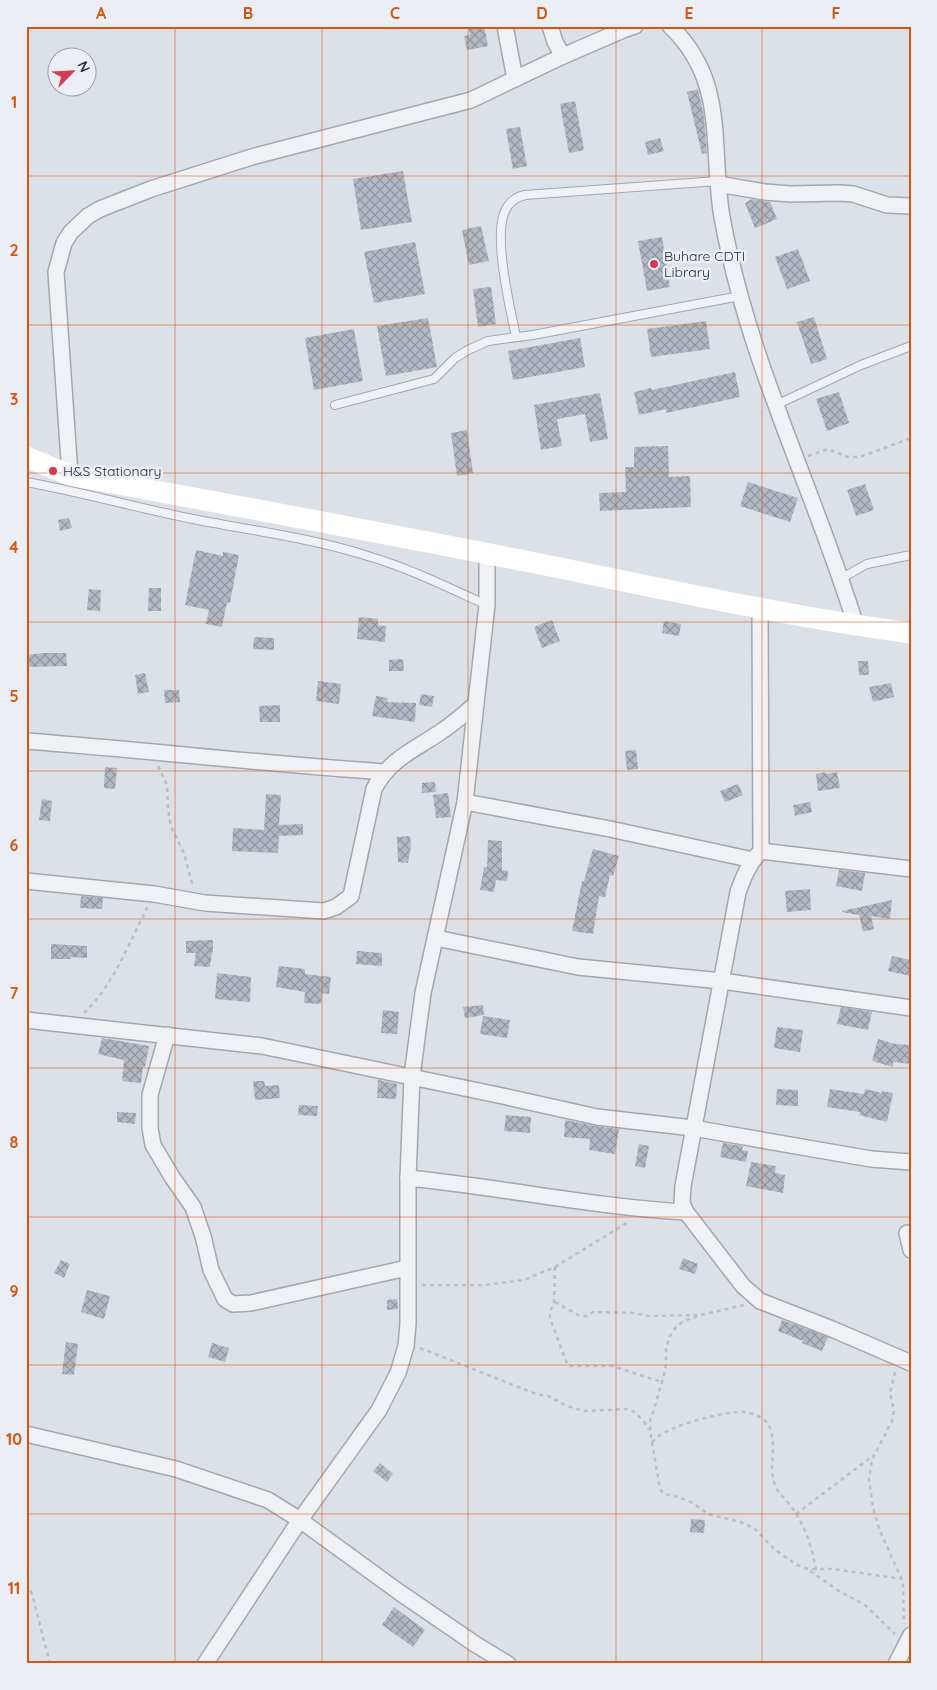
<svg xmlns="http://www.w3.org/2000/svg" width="937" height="1690" viewBox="0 0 937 1690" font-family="Quicksand,sans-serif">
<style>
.building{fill:url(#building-cross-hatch)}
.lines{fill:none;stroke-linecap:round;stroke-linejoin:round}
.lane-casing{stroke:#a2a7b1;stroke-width:10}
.street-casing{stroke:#a2a7b1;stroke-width:18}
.path{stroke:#bbbec5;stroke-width:2.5;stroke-dasharray:4 4;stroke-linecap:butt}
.lane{stroke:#eff1f5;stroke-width:8}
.street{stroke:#eff1f5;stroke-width:15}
.secondary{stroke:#fff;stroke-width:21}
.grid{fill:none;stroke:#d55511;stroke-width:1;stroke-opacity:0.55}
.poi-dot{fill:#d03c50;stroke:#ebeff5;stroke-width:2}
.labels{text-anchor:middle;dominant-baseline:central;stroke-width:5;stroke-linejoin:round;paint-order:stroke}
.poi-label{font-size:14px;fill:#262e3d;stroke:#ebeff5;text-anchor:start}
.neatline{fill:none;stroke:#d55511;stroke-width:2}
.grid-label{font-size:16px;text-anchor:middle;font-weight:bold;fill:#d55511}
</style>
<defs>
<pattern id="building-cross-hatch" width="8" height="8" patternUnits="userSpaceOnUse" patternTransform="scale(1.25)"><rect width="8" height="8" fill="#b3b9c4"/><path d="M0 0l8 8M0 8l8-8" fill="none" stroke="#9197a0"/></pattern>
</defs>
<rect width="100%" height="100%" fill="#dce0e7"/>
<!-- building -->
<g class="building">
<polygon points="468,26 484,26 488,46 467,50 464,36 470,35"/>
<polygon points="698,89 704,117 707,153 702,154 687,92"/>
<polygon points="575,101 584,150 569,153 560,104"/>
<polygon points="520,127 527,166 513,169 506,129"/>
<polygon points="660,138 664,151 648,155 645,142"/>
<polygon points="403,171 412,222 361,230 353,179"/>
<polygon points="752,199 770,202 777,219 755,228 745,203"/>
<polygon points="481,226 489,261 469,265 462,230"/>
<polygon points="662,237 670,287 647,291 638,241"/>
<polygon points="415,242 425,294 374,303 364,252"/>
<polygon points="798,249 810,281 787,289 775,257"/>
<polygon points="491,287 496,324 478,327 473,289"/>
<polygon points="814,317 827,359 811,364 797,322"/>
<polygon points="428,318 437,367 386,376 377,326"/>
<polygon points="706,321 710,349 651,357 647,329"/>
<polygon points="354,329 363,381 314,390 305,338"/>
<polygon points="580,338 585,367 513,380 508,351"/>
<polygon points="735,372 740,397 666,413 666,409 639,415 634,392 651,388 652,390"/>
<polygon points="839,392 849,423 827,431 816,399"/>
<polygon points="600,393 608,439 590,442 585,414 557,419 562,446 541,450 534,405"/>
<polygon points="467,430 473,473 457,476 451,433"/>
<polygon points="668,446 669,477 690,476 691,507 600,511 599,493 626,492 625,467 634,467 634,447"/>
<polygon points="748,482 798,498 790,522 740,506"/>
<polygon points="865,484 874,510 856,516 847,490"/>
<polygon points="69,518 72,528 60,531 58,520"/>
<polygon points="196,550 223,556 223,552 239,555 230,603 227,602 222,627 206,624 209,610 185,605"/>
<polygon points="149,588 161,588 161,611 148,611"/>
<polygon points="89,589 101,590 100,611 87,610"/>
<polygon points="359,617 378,619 378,625 386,626 385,642 357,639"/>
<polygon points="552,620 560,641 542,648 534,627"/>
<polygon points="664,621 681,624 679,636 662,633"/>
<polygon points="254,637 274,638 274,650 253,649"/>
<polygon points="44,653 66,653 67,666 26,667 26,655"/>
<polygon points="403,659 404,671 389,671 389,660"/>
<polygon points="858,661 868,661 869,675 859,675"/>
<polygon points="145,673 149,692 138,694 135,675"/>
<polygon points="318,681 341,684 339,704 316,701"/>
<polygon points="891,683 894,697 873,702 869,687"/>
<polygon points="164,690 179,690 180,702 165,703"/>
<polygon points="421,694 434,696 432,707 419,705"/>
<polygon points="376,696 388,698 387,702 416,703 415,722 372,716"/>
<polygon points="280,705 280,722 260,722 259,706"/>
<polygon points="636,750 638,769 627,770 625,751"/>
<polygon points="105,767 117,768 115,789 104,788"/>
<polygon points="826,772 826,774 837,772 840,788 818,791 816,774"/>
<polygon points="435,782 436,792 422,793 422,783"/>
<polygon points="738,784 743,795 725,802 720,791"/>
<polygon points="448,793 451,817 436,818 433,795"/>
<polygon points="266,794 281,795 279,825 303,824 303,835 279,836 278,853 232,851 233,828 264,830"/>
<polygon points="42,799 52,801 50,821 39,820"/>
<polygon points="810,802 812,812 795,816 793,805"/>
<polygon points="410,836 411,846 408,863 398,862 397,837"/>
<polygon points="488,840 502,841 502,870 508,871 507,881 496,880 494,892 480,890 484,867 487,867"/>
<polygon points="593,849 619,856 613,876 610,875 605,897 599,896 593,934 572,931 582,881 584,881"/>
<polygon points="839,870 865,873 862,891 836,886"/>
<polygon points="810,889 811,910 787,912 785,891"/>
<polygon points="81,896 103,898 102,909 80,908"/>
<polygon points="892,900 890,919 871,916 874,929 863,932 859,915 842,912 842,911"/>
<polygon points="213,940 213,952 212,952 210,967 194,966 196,953 186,953 186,941"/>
<polygon points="51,944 87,946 87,958 71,957 71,959 51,959"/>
<polygon points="357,951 382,953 382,966 356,964"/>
<polygon points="892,956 911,960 911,976 888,971"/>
<polygon points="279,966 305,969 305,974 331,977 329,994 322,993 321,1004 304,1003 305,992 276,987"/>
<polygon points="217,973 251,977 250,1002 215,999"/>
<polygon points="483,1005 484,1015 465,1018 463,1007"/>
<polygon points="841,1007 872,1012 868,1030 837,1024"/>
<polygon points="383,1010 399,1012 397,1034 381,1033"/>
<polygon points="483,1016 510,1020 507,1038 480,1034"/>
<polygon points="777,1027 803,1030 800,1052 774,1048"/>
<polygon points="102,1038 149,1046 145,1067 143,1066 141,1083 122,1081 124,1060 98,1054"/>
<polygon points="878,1039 895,1044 911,1045 911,1064 893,1062 893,1067 872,1061"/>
<polygon points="378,1080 397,1084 396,1099 377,1098"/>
<polygon points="253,1081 264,1081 265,1086 279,1085 280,1098 255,1100"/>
<polygon points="777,1089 798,1090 798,1106 776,1105"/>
<polygon points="830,1089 864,1094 865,1089 882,1093 882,1091 893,1093 887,1122 859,1115 860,1112 827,1107"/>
<polygon points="299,1105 318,1106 317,1116 298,1115"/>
<polygon points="117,1112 136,1113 135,1124 117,1122"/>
<polygon points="506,1115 531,1117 530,1133 504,1131"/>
<polygon points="565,1120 595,1126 619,1129 615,1154 589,1150 590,1139 564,1137"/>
<polygon points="723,1143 743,1146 742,1150 748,1151 746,1162 720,1157"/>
<polygon points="639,1144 649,1146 645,1168 635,1166"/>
<polygon points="751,1162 776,1166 775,1173 785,1175 783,1193 746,1186"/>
<polygon points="683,1258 698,1264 695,1274 679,1269"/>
<polygon points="61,1260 70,1264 64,1278 54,1273"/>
<polygon points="87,1290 110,1296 104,1319 81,1312"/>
<polygon points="397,1299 398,1309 387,1310 387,1300"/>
<polygon points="782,1320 828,1337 822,1351 802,1343 803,1341 778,1331"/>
<polygon points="66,1342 78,1344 74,1375 62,1374"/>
<polygon points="212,1343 229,1348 225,1362 208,1357"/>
<polygon points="380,1463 393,1474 387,1482 373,1471"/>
<polygon points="691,1519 705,1520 704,1533 690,1532"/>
<polygon points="394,1607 425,1630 413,1647 382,1625"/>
</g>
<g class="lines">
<!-- lane casing -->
<g class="lane-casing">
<g id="lane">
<path d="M516,337c-6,-29 -23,-101 -11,-126 4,-9 11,-14 20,-16l193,-14"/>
<polyline points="335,405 434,379 455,358 468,350 488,341 533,335 740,296"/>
<polyline points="776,405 861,365 911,346"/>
<path d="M26,482c56,10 111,26 167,37 60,12 120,19 178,38 40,12 78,31 116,48"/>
<polyline points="842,578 867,564 911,555"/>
</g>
</g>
<!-- street casing -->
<g class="street-casing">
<g id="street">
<polyline points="505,26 515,79"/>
<polyline points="550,26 555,42 563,56"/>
<path d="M670,26c58,55 40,121 52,191 25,142 92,272 134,409"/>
<polyline points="718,184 765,192 790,194 840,193 853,194 887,205 911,206"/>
<polyline points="70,475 56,272 64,243 71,232 88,216 100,209 151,189 255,156 471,100 563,56 623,30 635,26"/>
<path d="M760,607l1,244c-12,12 -17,25 -23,41l-55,294 -1,17 4,9 57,74 17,15 72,28 79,34"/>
<path d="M26,741c120,9 239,23 359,31"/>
<polyline points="465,802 610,829 753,860"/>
<polyline points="761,851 911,869"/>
<path d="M26,881l128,13 51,9 119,8 12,-4 15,-11 23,-107c16,-31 41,-39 68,-58 12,-8 23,-18 34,-27"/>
<polyline points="436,938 578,967 722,981 911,1008"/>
<polyline points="26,1020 262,1046 498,1095 597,1117 693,1128 871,1159 911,1162"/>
<polyline points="167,1035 150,1095 150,1128 153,1145 172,1177 193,1207 203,1236 211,1270 225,1299 233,1304 251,1303 407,1268"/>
<path d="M408,1178c93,9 185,29 278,34"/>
<polyline points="907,1233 911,1250"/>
<polyline points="26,1434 176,1469 268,1500 300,1520 399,1592 475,1644 508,1664"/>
<polyline points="205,1664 300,1520 379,1410 398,1373 406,1346 408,1324 408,1178 412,1076 423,993 465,802 487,605 487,554"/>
<polyline points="896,1664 911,1635"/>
</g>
</g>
<!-- path -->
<g class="path">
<polyline points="808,456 828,449 848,457 860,457 911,438"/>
<polyline points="158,766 167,785 168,809 171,827 184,853 193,887"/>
<path d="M84,1013c29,-27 46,-72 64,-107"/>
<polyline points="555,1267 554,1302 550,1312 550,1318 566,1361 569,1366 612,1366 662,1382"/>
<polyline points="422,1285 484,1285 524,1280 555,1267 628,1222"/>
<polyline points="555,1302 580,1316 587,1316 593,1312 634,1313 648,1316 697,1315"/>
<polyline points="744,1305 701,1315 684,1321 676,1327 670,1336 666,1348 666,1364 664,1375 655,1406 650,1421 651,1436 660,1489 664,1494 678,1497 693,1503 708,1514 740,1522 754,1528 774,1549 797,1565 808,1569 833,1569 902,1579"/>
<path d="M420,1348l116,46 12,2 19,10 17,5 44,-2c10,4 16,13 22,21"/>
<polyline points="895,1372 890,1393 894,1411 892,1421 872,1460 869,1479 873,1508 880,1531 903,1582 904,1624"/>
<path d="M652,1442c4,-3 7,-7 12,-9 14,-9 65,-23 81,-21 11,2 21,6 25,16 7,18 -2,39 5,57 3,9 13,16 18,24 13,19 19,39 23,61"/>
<polyline points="796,1514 874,1455"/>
<polyline points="810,1571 839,1591 865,1605 895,1634"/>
<polyline points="26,1584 32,1594 50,1664"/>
</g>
<!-- lane -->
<use href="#lane" class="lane"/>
<!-- street -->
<use href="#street" class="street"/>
<!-- secondary -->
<path class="secondary" d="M26,457l44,18c155,29 310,57 465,88 125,25 249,53 376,70"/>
</g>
<!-- grid -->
<path class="grid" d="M175,26v1638M322,26v1638M468,26v1638M616,26v1638M762,26v1638M26,176h885M26,325h885M26,473h885M26,622h885M26,771h885M26,919h885M26,1068h885M26,1217h885M26,1365h885M26,1514h885"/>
<!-- markers -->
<g class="poi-dot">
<circle cx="654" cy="264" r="5"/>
<circle cx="53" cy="471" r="5"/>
</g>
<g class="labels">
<!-- poi labels -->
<g class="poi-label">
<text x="664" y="256">Buhare CDTI<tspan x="664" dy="16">Library</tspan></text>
<text x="63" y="471">H&amp;S Stationary</text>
</g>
</g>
<!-- border -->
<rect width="937" height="1690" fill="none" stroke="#ebeff5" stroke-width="55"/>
<!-- north arrow -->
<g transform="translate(72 72) rotate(66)"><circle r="24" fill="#ebeff5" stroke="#9ca2ab"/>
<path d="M0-4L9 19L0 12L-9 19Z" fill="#d03c50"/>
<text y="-8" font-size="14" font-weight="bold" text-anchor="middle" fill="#262e3d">N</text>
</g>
<rect x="28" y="28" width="882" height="1634" class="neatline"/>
<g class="grid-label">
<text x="101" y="19">A</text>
<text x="248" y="19">B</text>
<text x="395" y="19">C</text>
<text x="542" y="19">D</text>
<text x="689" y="19">E</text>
<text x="836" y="19">F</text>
<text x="14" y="108">1</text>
<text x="14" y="256">2</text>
<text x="14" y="405">3</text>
<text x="14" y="553">4</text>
<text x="14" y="702">5</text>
<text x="14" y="851">6</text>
<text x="14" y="999">7</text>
<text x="14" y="1148">8</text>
<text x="14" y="1297">9</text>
<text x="14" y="1445">10</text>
<text x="14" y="1594">11</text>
</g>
</svg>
